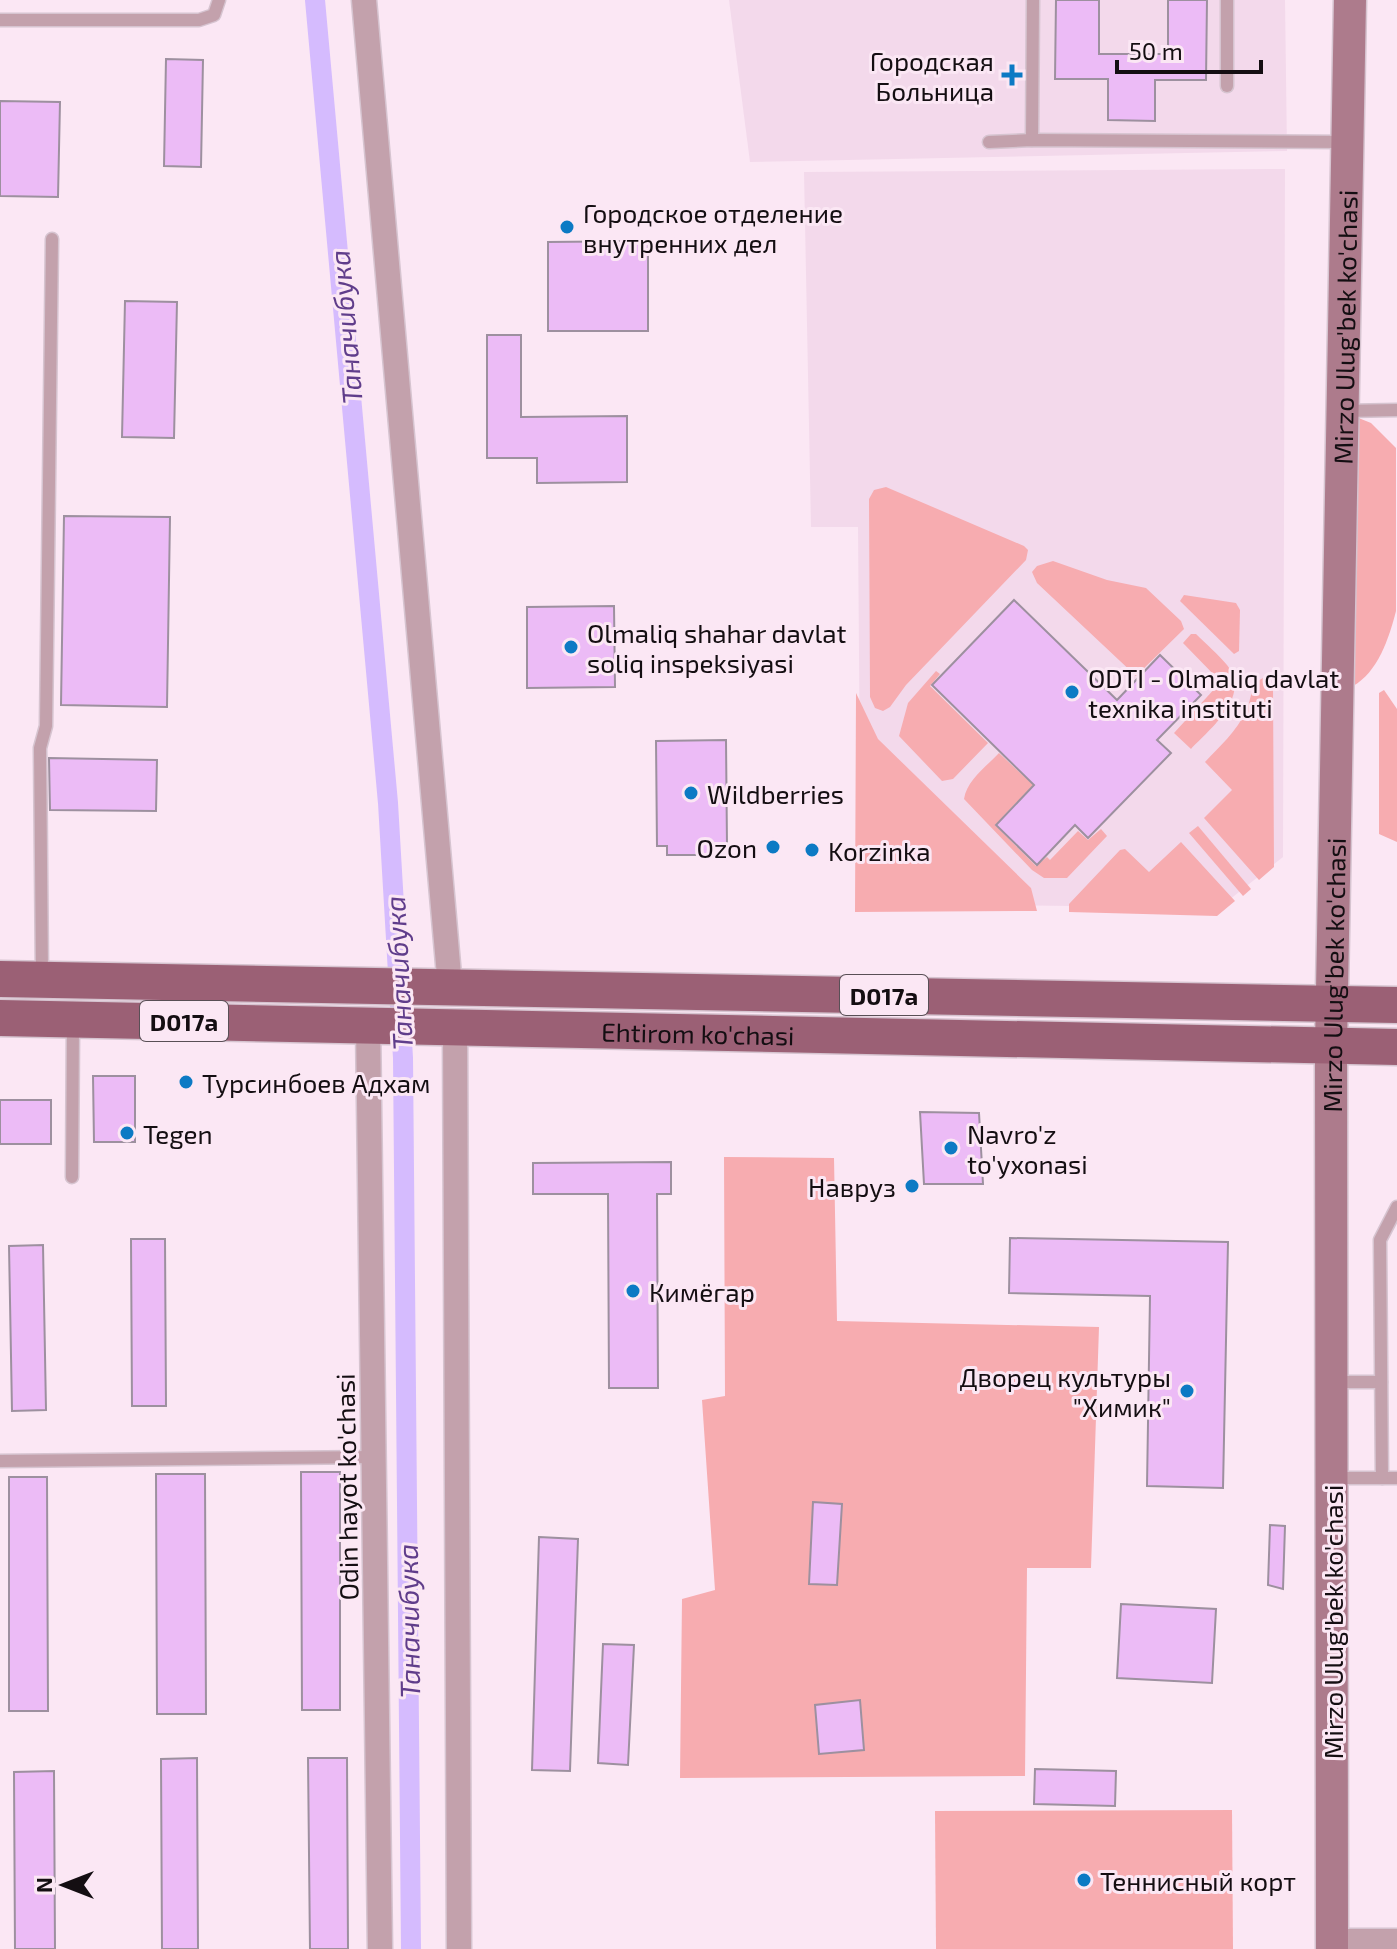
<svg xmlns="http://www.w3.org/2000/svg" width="1397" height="1949" viewBox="0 0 1397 1949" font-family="'Exo 2',sans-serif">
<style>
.built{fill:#f3d9eb}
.green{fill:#f7acb0}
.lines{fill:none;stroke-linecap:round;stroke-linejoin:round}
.canal{stroke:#d5bbfe;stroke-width:20}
.building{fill:#ecbbf6;stroke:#9d909f;stroke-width:2}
.service-casing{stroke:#d6c4d0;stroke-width:15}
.minor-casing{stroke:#d6c4d0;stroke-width:27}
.secondary-casing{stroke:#d6c4d0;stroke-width:35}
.primary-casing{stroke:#d6c4d0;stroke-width:39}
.service{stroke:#c3a1ac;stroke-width:12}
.minor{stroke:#c3a1ac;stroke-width:24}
.secondary{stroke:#ad7b8c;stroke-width:32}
.primary{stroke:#9b6075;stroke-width:36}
.poi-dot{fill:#0c7ac4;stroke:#fbe7f4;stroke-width:3}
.labels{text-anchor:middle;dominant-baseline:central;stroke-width:6;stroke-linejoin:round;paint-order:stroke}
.shield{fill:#fbe7f4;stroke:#594f56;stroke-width:2}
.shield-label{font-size:24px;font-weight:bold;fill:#140e12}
.poi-label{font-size:26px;fill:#140e12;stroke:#fbe7f4;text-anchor:start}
.street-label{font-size:26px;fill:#140e12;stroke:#fbe7f4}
.water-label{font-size:28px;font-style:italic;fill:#603d8b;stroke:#fbe7f4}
</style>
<rect width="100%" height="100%" fill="#fbe7f4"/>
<!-- built -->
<g class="built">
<polygon points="729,0 1285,0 1287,151 750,162"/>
<polygon points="1285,169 1283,857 1219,908 861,903 858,527 811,527 804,172"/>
</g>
<!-- green -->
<g class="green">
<path d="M1356,417l15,6 25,25v163c-7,27 -18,61 -43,75z"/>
<polygon points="886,487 1024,546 1028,550 1026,560 906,685 890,707 883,711 875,708 870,697 869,499 874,490"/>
<polygon points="1053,561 1107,580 1146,588 1181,621 1184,629 1136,676 1037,583 1032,572 1037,566"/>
<polygon points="1184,595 1236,603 1240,610 1239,651 1234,654 1180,601"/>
<path d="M1191,634h5c10,10 22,20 31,31 25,31 -17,64 -36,84l-17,-16 43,-47 2,-6 -36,-37z"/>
<polygon points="936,671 940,674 930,686 988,743 953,779 942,781 899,736 908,703"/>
<path d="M1263,678l10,8 1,181 -15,13 -55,-62 28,-28 -27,-28c14,-15 32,-31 41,-51 6,-12 4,-27 17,-33z"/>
<polygon points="1384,690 1397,709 1397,842 1379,834 1379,693"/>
<polygon points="856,693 878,739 1031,888 1037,911 855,912"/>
<path d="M999,753l34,32 -38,40 41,41 11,-9 3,3 28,-29 10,9 13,-11 6,7 -40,42h-23l-12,-8 -68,-71c3,-19 22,-32 35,-46z"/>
<polygon points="1198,826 1251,889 1243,896 1189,833"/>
<polygon points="1181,842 1235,901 1217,916 1069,912 1069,904 1120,850 1125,849 1149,872"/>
<polygon points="724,1157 834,1158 837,1321 1099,1327 1091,1568 1027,1568 1025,1776 680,1778 682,1599 715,1590 702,1400 725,1396"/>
<polygon points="1232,1810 1233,1949 936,1949 935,1811"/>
</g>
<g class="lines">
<!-- canal -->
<polyline class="canal" points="315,0 388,803 403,1058 411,1949"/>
</g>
<!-- building -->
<g class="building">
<polygon points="1056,0 1099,0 1099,54 1168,54 1168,0 1207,0 1206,80 1155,80 1155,121 1108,120 1108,79 1055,79"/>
<polygon points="166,59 203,60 201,167 164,166"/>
<polygon points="0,101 60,102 58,197 0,196"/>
<polygon points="648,241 648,331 548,331 548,242"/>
<polygon points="125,301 177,302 174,438 122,437"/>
<polygon points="487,335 521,335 521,417 627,416 627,482 537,483 537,458 487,458"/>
<polygon points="64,516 170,517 167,707 61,705"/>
<polygon points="1014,600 1117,700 1160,655 1201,695 1157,740 1171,753 1088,838 1075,825 1037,865 996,825 1034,785 932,685"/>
<polygon points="614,606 615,687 527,688 527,607"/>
<polygon points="726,740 727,845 713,845 713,855 667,855 667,846 657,846 656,741"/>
<polygon points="49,758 157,760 156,811 50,810"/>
<polygon points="93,1076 135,1076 135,1142 94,1142"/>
<rect x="0" y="1100" width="51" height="44"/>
<polygon points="920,1112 979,1113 983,1184 924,1184"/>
<polygon points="671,1162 671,1194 657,1194 658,1388 609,1388 608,1194 533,1194 533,1163"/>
<polygon points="1010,1238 1228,1242 1223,1488 1147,1486 1150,1296 1009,1293"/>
<polygon points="131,1239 165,1239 166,1406 132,1406"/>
<polygon points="43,1245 46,1410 12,1411 9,1246"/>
<polygon points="301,1472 340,1472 340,1710 302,1710"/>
<polygon points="156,1474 205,1474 206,1714 157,1714"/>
<polygon points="9,1477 47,1477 48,1711 9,1711"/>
<polygon points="813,1502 842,1504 837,1585 809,1584"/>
<polygon points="1270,1525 1285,1526 1283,1589 1268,1585"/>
<polygon points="539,1537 578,1539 570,1771 532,1770"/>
<polygon points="1121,1604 1216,1609 1212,1683 1117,1678"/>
<polygon points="603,1644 634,1645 628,1765 598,1763"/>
<polygon points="860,1700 864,1750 819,1754 815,1705"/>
<polygon points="197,1758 198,1949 162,1949 161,1759"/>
<polygon points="308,1758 347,1758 348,1949 310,1949"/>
<polygon points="1035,1769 1116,1771 1115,1806 1034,1804"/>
<polygon points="54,1771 55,1949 15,1949 14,1772"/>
</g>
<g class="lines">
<!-- service casing -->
<g class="service-casing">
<g id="service">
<polyline points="0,20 199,20 214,15 219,0"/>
<polyline points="1227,86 1227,0"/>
<polyline points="1032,140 1033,0"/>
<polyline points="989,142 1032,140 1345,142"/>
<polyline points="1343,411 1397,410"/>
<polyline points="42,976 40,748 46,726 52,239"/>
<polyline points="72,1177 73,1023"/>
<polyline points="1332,1382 1381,1382"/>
<polyline points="0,1461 374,1457"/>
<polyline points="1335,1478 1397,1478"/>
<polyline points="1382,1478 1380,1240 1397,1207"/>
</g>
</g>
<!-- minor casing -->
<g class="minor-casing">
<g id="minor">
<polyline points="364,0 450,987"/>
<polyline points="368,1024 380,1949"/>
<polyline points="455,1026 459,1949"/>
<polyline points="1332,1941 1397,1941"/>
</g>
</g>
<!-- secondary casing -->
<g class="secondary-casing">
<g id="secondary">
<path id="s1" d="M1332,1949l-1,-903 19,-1046"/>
</g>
</g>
<!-- primary casing -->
<g class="primary-casing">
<g id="primary">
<polyline points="0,979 1397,1005"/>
<path id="s2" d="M0,1018l1397,29"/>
</g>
</g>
<!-- service -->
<use href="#service" class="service"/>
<!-- minor -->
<use href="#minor" class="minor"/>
<!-- secondary -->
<use href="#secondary" class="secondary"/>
<!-- primary -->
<use href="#primary" class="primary"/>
</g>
<!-- markers -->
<g class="poi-dot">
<path d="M1008 63h8v8h8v8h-8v8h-8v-8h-8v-8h8z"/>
<circle cx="567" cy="227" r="8"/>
<circle cx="571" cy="647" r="8"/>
<circle cx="1072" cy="692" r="8"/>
<circle cx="691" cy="793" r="8"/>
<circle cx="773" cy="847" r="8"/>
<circle cx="812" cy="850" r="8"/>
<circle cx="186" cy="1082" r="8"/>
<circle cx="127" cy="1133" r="8"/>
<circle cx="951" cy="1148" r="8"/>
<circle cx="912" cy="1186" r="8"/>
<circle cx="633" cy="1291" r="8"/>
<circle cx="1187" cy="1391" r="8"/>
<circle cx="1084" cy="1880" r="8"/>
</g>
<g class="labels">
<!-- shield labels -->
<g class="shield">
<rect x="840" y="975" width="88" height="40" rx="6"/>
<rect x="140" y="1001" width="88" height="40" rx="6"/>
</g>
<g class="shield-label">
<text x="884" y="995">D017a</text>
<text x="184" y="1021">D017a</text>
</g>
<!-- poi labels -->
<g class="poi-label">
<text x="994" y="60" text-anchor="end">Городская<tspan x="994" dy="30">Больница</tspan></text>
<text x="583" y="212">Городское отделение<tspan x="583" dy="30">внутренних дел</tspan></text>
<text x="587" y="632">Olmaliq shahar davlat<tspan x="587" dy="30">soliq inspeksiyasi</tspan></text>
<text x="1088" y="677">ODTI - Olmaliq davlat<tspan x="1088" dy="30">texnika instituti</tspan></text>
<text x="707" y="793">Wildberries</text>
<text x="757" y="847" text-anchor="end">Ozon</text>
<text x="828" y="850">Korzinka</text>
<text x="202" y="1082">Турсинбоев Адхам</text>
<text x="143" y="1133">Tegen</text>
<text x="967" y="1133">Navro'z<tspan x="967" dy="30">to'yxonasi</tspan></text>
<text x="896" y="1186" text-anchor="end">Навруз</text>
<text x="649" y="1291">Кимёгар</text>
<text x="1171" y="1376" text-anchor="end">Дворец культуры<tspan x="1171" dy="30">"Химик"</tspan></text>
<text x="1100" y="1880">Теннисный корт</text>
</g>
<!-- street labels -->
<g class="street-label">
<text stroke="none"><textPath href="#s1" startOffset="1622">Mirzo Ulug'bek ko'chasi</textPath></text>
<text stroke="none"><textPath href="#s1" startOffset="974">Mirzo Ulug'bek ko'chasi</textPath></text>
<text stroke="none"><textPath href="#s2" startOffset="698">Ehtirom ko'chasi</textPath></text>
<text transform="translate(346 1487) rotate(-91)">Odin hayot ko'chasi</text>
<text transform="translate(1332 1622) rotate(-90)">Mirzo Ulug'bek ko'chasi</text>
</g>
<!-- water labels -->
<g class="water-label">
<text transform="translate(345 327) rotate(-95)">Таначибука</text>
<text transform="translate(398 973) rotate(-93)">Таначибука</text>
<text transform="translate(408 1621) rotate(-91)">Таначибука</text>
</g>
</g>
<!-- north arrow -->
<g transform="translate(64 1885) rotate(270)" stroke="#fbe7f4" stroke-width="6" paint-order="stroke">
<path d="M0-6L14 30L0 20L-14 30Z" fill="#140e12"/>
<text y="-12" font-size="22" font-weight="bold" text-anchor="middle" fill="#140e12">N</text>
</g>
<!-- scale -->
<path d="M1117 60v12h144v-12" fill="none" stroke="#140e12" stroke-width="4"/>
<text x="1129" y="60" font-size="24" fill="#140e12" stroke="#fbe7f4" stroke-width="6" paint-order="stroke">50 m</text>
</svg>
